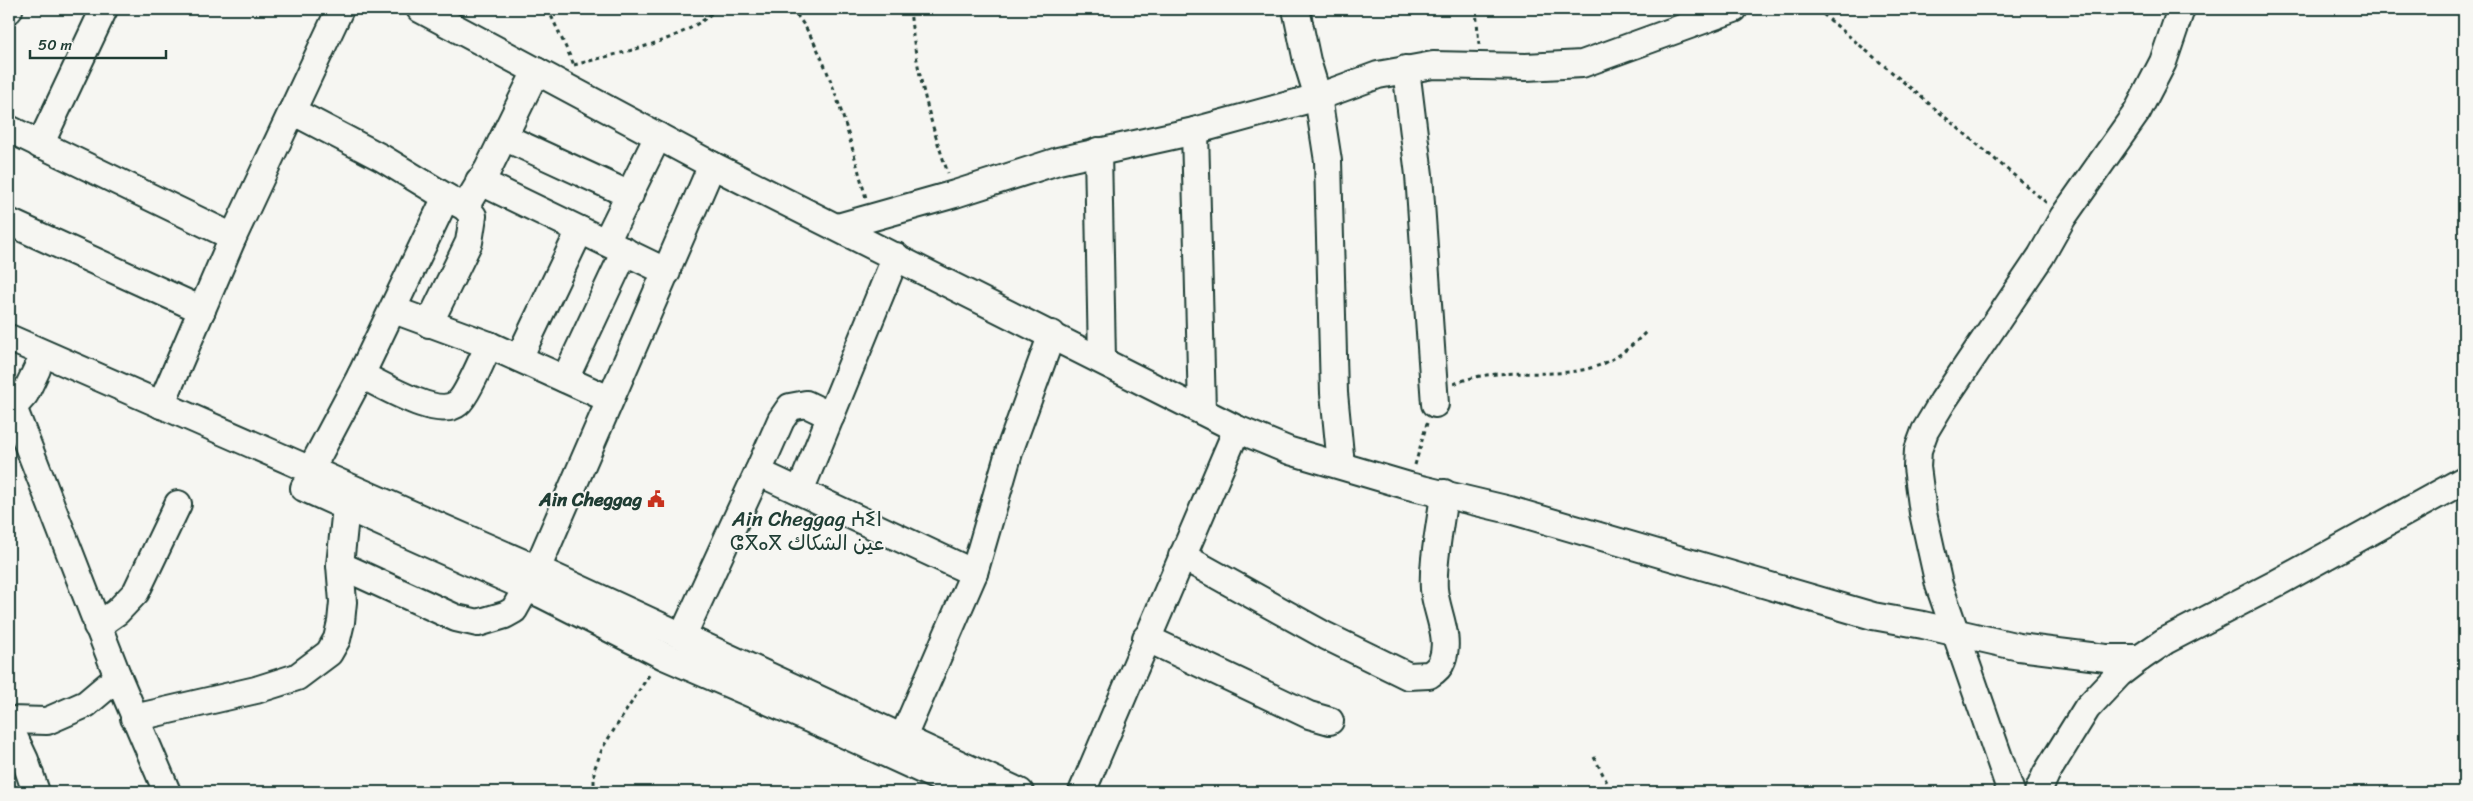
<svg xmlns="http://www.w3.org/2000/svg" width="2473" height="801" viewBox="0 0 2473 801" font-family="Sriracha,'Playpen Sans Arabic','Noto Sans Tifinagh',sans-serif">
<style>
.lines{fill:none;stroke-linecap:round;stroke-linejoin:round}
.minor-casing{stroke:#1f3d34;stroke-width:30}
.path{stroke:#1f3d34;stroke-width:3;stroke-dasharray:4 4;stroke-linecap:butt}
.minor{stroke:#f6f6f2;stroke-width:26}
.labels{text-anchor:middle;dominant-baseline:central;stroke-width:4;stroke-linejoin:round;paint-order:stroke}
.poi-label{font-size:19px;font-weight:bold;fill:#1f3d34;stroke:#f6f6f2;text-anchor:end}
.quarter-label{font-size:21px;fill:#1f3d34;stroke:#f6f6f2}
</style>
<rect width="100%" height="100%" fill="#f6f6f2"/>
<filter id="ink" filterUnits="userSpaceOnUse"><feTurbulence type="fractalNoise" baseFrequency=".02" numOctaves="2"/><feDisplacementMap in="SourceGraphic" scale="10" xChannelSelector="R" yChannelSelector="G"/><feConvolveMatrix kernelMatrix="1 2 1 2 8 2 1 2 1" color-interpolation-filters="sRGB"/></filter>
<g filter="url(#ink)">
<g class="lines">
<!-- minor casing -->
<g class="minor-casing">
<g id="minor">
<polyline points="420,9 712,165 1237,429 1290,451 1409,486 1510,510 1873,616 1923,625 2019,647 2106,658 2140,658"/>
<polyline points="1296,9 1307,61 1318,97 1328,161 1334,393 1341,465"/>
<polyline points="9,10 9,9"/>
<polyline points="1406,69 1419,175 1435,404"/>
<polyline points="292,111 382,158 446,197"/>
<polyline points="9,129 233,237"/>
<polyline points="1195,131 1202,411"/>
<polyline points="504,137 630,195"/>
<polyline points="40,145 104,9"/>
<polyline points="1098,151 1102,360"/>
<polyline points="479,181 667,272"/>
<polyline points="9,222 202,310"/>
<polyline points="838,227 955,194 1058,161 1190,132 1318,97 1378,75 1433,65 1526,67 1582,64 1734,9"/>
<polyline points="606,242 658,136"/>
<polyline points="394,310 489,345 609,399"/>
<polyline points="429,324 469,242 473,216 465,207"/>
<polyline points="9,338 537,569 1020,792"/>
<polyline points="519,358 580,230"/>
<path d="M361,375c22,10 77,45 97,28 9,-7 25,-46 31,-58"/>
<polyline points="565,379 625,251"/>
<polyline points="161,405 233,237 340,9"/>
<polyline points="13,407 118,677 167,792"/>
<polyline points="9,412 25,394 37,369"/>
<polyline points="310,471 361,375 446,197 465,207 488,169 536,71"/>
<polyline points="758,472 781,420 790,407 806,404 831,416"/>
<polyline points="304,488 543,595 664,656 837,731 970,792"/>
<polyline points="800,491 896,256"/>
<path d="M1182,556l144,80 82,40 21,-1c5,-3 11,-8 13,-14 9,-24 -6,-49 -8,-72 -2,-28 7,-66 10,-96"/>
<polyline points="340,565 456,618 478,623 505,615 514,610 537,569 712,165"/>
<polyline points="97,626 117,612 136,592 178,504"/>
<polyline points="683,635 758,472 974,573"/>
<polyline points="1146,638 1309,715 1330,721"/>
<polyline points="134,718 256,690 297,677 329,653 337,639 341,622 343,602 340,565 346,507"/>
<polyline points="9,720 47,721 86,704 118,677"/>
<polyline points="9,726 25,760 36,792"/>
<polyline points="903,737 974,573 1010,449 1052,334"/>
<polyline points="1082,792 1237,429"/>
<polyline points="2011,792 1939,585 1923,513 1917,467 1918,450 1925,431 1943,401 2041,256 2063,217 2137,112 2163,62 2181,9"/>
<polyline points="2038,792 2046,774 2087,708 2119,674 2140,658 2165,641 2277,583 2464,480"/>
</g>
</g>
<!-- path -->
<g class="path">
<polyline points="548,9 575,67"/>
<path d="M791,9c36,35 61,139 75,189"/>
<path d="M910,9c5,56 19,111 38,164"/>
<polyline points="1476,9 1479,45"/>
<polyline points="1817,9 2048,204"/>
<path d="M574,65c43,-12 111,-23 142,-56"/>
<path d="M1454,384c45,-20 94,-3 140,-17 21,-6 38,-21 53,-36"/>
<polyline points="1415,465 1427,423"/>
<polyline points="1594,757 1612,792"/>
<polyline points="594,792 594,770 603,747 651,672"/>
</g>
<!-- minor -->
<use href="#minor" class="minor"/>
</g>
</g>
<!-- icons -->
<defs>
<g id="civic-bare" transform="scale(1.35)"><path d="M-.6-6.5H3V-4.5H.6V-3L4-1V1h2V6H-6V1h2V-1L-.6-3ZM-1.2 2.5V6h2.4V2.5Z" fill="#c8321e" stroke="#f6f6f2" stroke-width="2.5" paint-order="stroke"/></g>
</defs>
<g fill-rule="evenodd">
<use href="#civic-bare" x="656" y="499"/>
</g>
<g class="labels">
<!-- poi labels -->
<g class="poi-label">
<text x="642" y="499">Ain Cheggag</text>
</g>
<!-- quarter labels -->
<g class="quarter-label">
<text x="807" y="519">Ain Cheggag ⵄⵉⵏ<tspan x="807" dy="24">ⵛⴳⴰⴳ عين الشكاك</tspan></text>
</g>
</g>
<!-- margin -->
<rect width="2473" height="801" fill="none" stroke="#f6f6f2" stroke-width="30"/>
<rect x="15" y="15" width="2443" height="771" fill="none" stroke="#1f3d34" stroke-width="2" filter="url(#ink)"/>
<!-- scale -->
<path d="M30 50v8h136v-8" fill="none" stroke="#1f3d34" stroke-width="2.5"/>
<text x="38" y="50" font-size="15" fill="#1f3d34" stroke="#f6f6f2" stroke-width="4" paint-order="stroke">50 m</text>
</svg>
